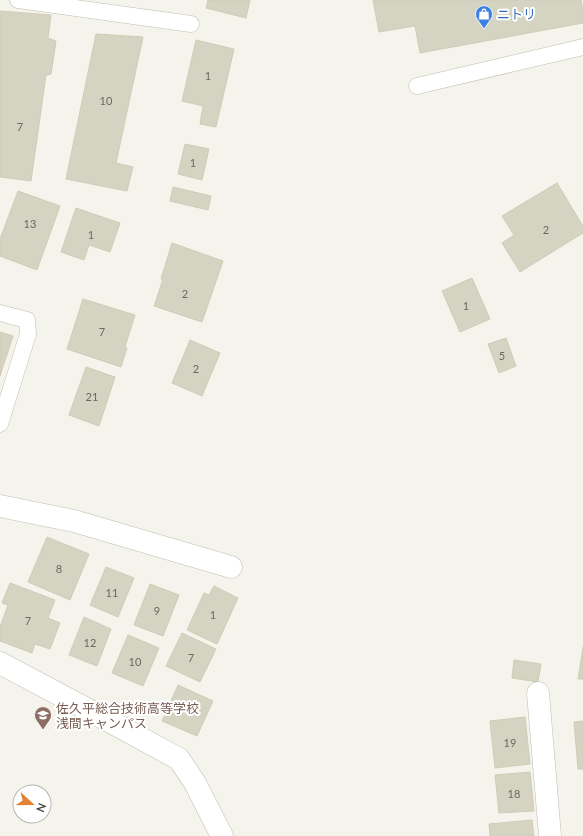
<svg xmlns="http://www.w3.org/2000/svg" width="583" height="836" viewBox="0 0 583 836" font-family="Lato,'Noto Sans JP',sans-serif">
<style>
.building{fill:#d5d3c2;stroke:#cfccb6}
.lines{fill:none;stroke-linecap:round;stroke-linejoin:round}
.lane-casing{stroke:#bfbeaf;stroke-width:17}
.street-casing{stroke:#bfbeaf;stroke-width:23}
.lane{stroke:#fff;stroke-width:16}
.street{stroke:#fff;stroke-width:22}
.labels{text-anchor:middle;dominant-baseline:central;stroke-width:4;stroke-linejoin:round;paint-order:stroke}
.number-label{font-size:11px;fill:#6b695c}
.shop-label{font-size:13px;fill:#366cbe;stroke:#fff;text-anchor:start}
.education-label{font-size:13px;fill:#785e54;stroke:#fff;text-anchor:start}
</style>
<rect width="100%" height="100%" fill="#f4f4ec"/>
<!-- building -->
<g class="building">
<polygon points="208,0 250,0 246,18 206,8"/>
<polygon points="373,0 581,0 583,9 583,23 420,53 415,26 379,32"/>
<polygon points="0,11 51,15 48,38 56,41 51,74 46,75 31,181 0,177"/>
<polygon points="96,34 143,37 116,163 133,167 127,191 66,179"/>
<polygon points="196,40 234,49 216,127 200,124 203,106 182,101"/>
<polygon points="185,144 209,149 202,180 178,174"/>
<polygon points="557,183 583,226 583,233 520,272 502,243 514,235 502,216"/>
<polygon points="173,187 211,196 208,210 170,201"/>
<polygon points="18,191 60,206 37,270 0,256 0,239"/>
<polygon points="76,208 120,223 110,252 89,245 84,260 61,252"/>
<polygon points="172,243 223,261 202,322 154,306 163,279 161,279"/>
<polygon points="472,278 490,319 460,332 442,291"/>
<polygon points="83,299 135,315 125,347 127,348 121,367 67,349"/>
<polygon points="0,332 13,336 0,376"/>
<polygon points="506,338 516,366 499,373 488,344"/>
<polygon points="190,340 220,353 202,396 172,383"/>
<polygon points="86,367 115,377 99,426 69,415"/>
<polygon points="47,537 89,554 70,600 28,582"/>
<polygon points="106,567 134,578 118,617 90,605"/>
<polygon points="10,583 55,600 48,618 60,623 50,649 35,644 32,653 0,641 0,627 8,605 2,603"/>
<polygon points="150,584 179,595 163,636 134,625"/>
<polygon points="214,586 238,598 217,644 187,630 204,593 209,595"/>
<polygon points="84,617 111,629 97,666 69,655"/>
<polygon points="182,633 216,649 200,682 166,666"/>
<polygon points="128,635 159,648 143,686 112,673"/>
<polygon points="583,647 583,679 578,679"/>
<polygon points="514,660 541,664 538,682 512,678"/>
<polygon points="178,685 213,701 197,736 162,721"/>
<polygon points="525,717 530,764 495,768 490,721"/>
<polygon points="583,721 583,769 578,769 574,722"/>
<polygon points="530,772 534,811 499,813 495,775"/>
<polygon points="532,820 534,836 490,836 489,824"/>
</g>
<g class="lines">
<!-- lane casing -->
<g class="lane-casing">
<g id="lane">
<polyline points="18,0 191,24"/>
<polyline points="417,86 583,47"/>
<polyline points="0,313 27,320 28,334 0,424"/>
</g>
</g>
<!-- street casing -->
<g class="street-casing">
<g id="street">
<polyline points="0,506 74,521 231,567"/>
<polyline points="0,663 111,722 179,759 195,783 222,836"/>
<polyline points="538,693 550,836"/>
</g>
</g>
<!-- lane -->
<use href="#lane" class="lane"/>
<!-- street -->
<use href="#street" class="street"/>
</g>
<!-- icons -->
<defs>
<g id="shop-pin" transform="scale(0.9)"><path d="M0 17L-7.5 6A9.5 9.5 0 1 1 7.5 6Z" fill="#3f7fe0" stroke="#fff"/><path d="M-5-2.5h2.3a2.7 3.5 0 0 1 5.4 0H5L5.5 6h-11ZM-1.5-2.5h3a1.5 2.3 0 0 0-3 0Z" fill="#fff"/></g>
<g id="school-pin" transform="scale(0.9)"><path d="M0 17L-7.5 6A9.5 9.5 0 1 1 7.5 6Z" fill="#8d6e63" stroke="#fff"/><path d="M0-5L7-2L0 1L-7-2ZM-4 1L0 2.5L4 1V4Q0 6-4 4Z" fill="#fff"/></g>
</defs>
<g fill-rule="evenodd">
<use href="#shop-pin" x="484" y="14"/>
<use href="#school-pin" x="43" y="715"/>
</g>
<g class="labels">
<!-- number labels -->
<g class="number-label">
<text x="208" y="75">1</text>
<text x="106" y="100">10</text>
<text x="20" y="126">7</text>
<text x="193" y="162">1</text>
<text x="30" y="223">13</text>
<text x="546" y="229">2</text>
<text x="91" y="234">1</text>
<text x="185" y="293">2</text>
<text x="466" y="305">1</text>
<text x="102" y="331">7</text>
<text x="502" y="355">5</text>
<text x="196" y="368">2</text>
<text x="92" y="396">21</text>
<text x="59" y="568">8</text>
<text x="112" y="592">11</text>
<text x="157" y="610">9</text>
<text x="213" y="614">1</text>
<text x="28" y="620">7</text>
<text x="90" y="642">12</text>
<text x="191" y="657">7</text>
<text x="135" y="661">10</text>
<text x="510" y="742">19</text>
<text x="514" y="793">18</text>
</g>
<!-- shop labels -->
<g class="shop-label">
<text x="497" y="14">ニトリ</text>
</g>
<!-- education labels -->
<g class="education-label">
<text x="56" y="708">佐久平総合技術高等学校<tspan x="56" dy="15">浅間キャンパス</tspan></text>
</g>
</g>
<!-- north arrow -->
<g transform="translate(32 804) rotate(111)"><circle r="19" fill="#ffffff" stroke="#b6b5b0"/>
<path d="M0-3L7 15L0 10L-7 15Z" fill="#e28235"/>
<text y="-6" font-size="11" font-weight="bold" text-anchor="middle" fill="#48463a">N</text>
</g>
</svg>
